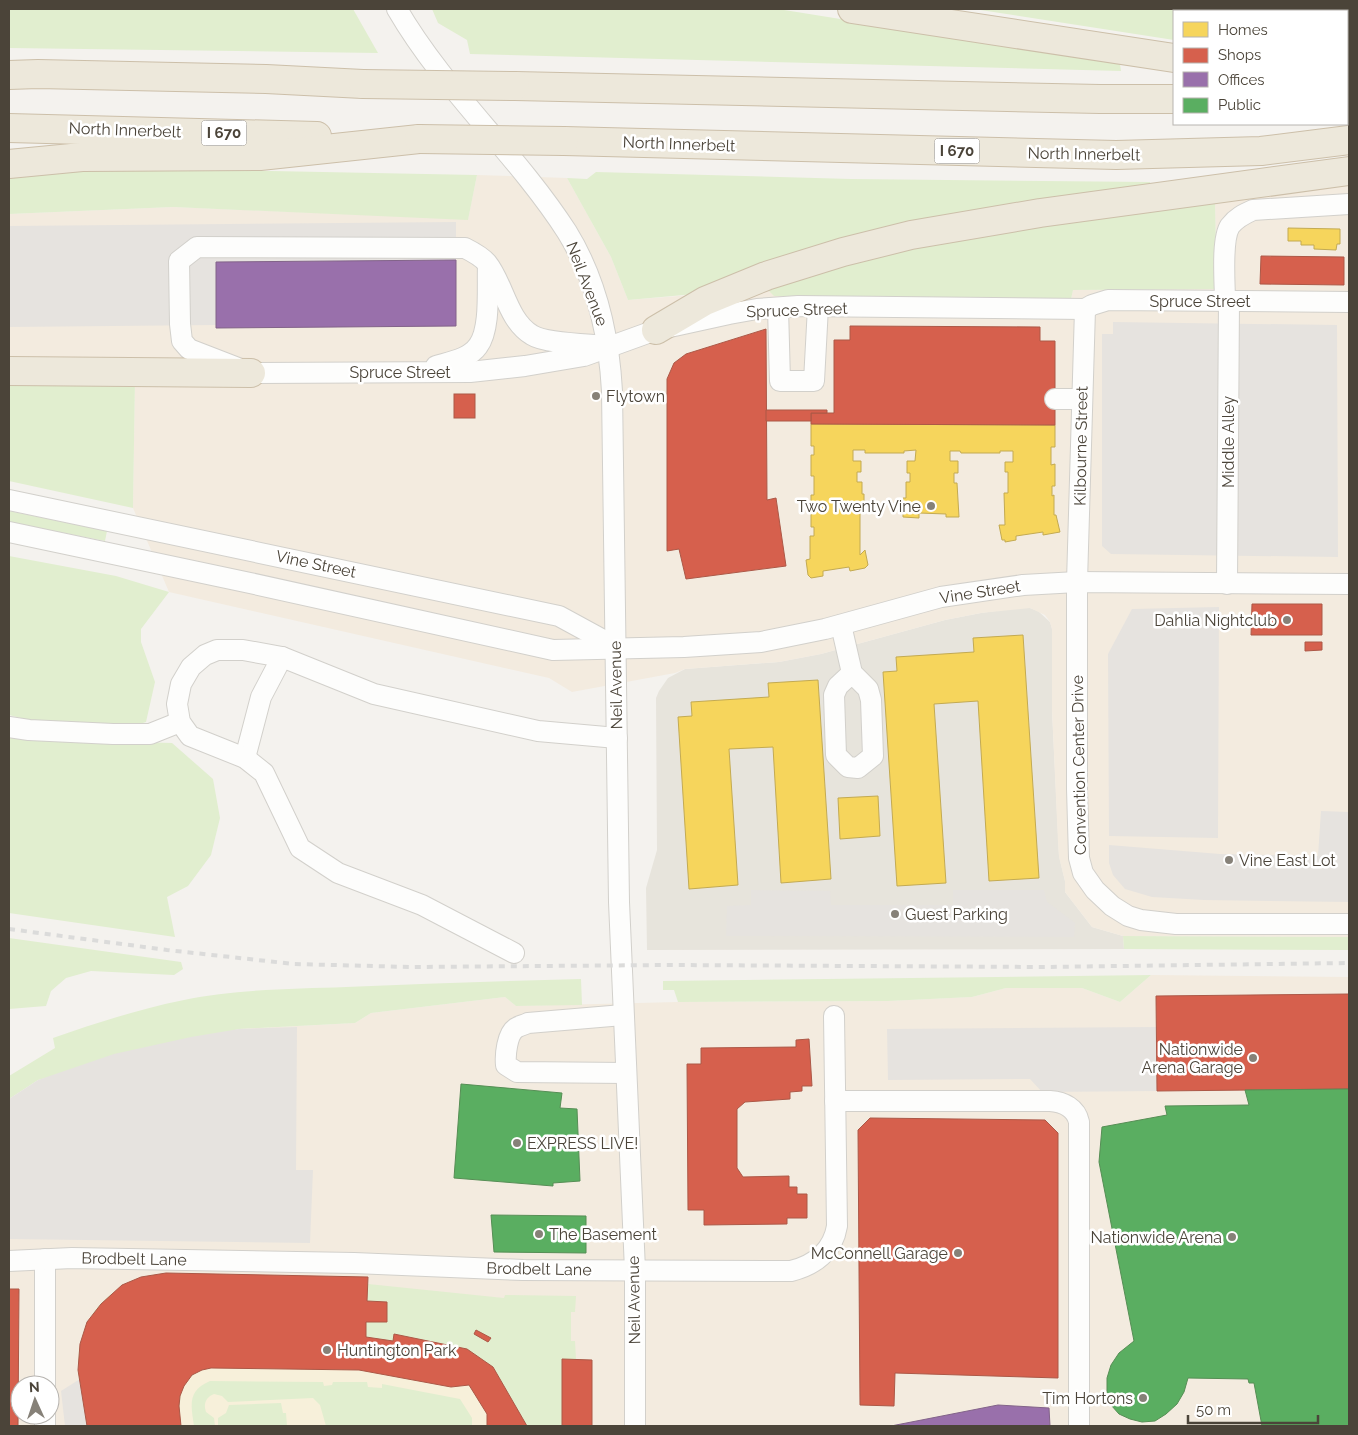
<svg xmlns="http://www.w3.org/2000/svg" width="1358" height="1435" viewBox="0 0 1358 1435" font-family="Raleway,sans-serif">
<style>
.residential{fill:#e7e4dc}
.commercial{fill:#f3ebdf;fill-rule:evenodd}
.green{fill:#e1eecf}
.sand{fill:#f7f0da}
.parking{fill:#e6e3df}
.homes{fill:#f6d55c;stroke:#c3aa52}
.shops{fill:#d6604d;stroke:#ac5847}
.offices{fill:#9970ab;stroke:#826389}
.public{fill:#5aae61;stroke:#568e55}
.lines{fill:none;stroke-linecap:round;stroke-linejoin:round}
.minor-casing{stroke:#d2d0cb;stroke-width:22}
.highway-casing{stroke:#ccbfa9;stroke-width:30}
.minor{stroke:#fdfdfc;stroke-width:20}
.highway{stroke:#ede8db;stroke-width:28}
.rail{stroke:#dbdbda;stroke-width:4;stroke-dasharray:6 6;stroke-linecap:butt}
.highway-bridge-casing{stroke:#ccbfa9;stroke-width:30;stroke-linecap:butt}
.highway-bridge{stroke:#ede8db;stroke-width:28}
.poi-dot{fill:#868178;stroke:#fff;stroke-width:2}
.labels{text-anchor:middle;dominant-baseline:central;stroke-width:5;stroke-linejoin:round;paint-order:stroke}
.shield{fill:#fff;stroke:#817c74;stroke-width:1}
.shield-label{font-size:15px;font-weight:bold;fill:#4b4439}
.street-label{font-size:16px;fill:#4b4439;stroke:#fff}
.poi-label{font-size:16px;fill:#4b4439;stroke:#fff;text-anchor:start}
</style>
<rect width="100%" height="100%" fill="#f4f2ee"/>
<!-- residential -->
<polygon class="residential" points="1018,608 1030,608 1038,611 1050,622 1052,629 1052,710 1059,856 1065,881 1065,892 1092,927 1123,936 1124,949 647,950 646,888 657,850 656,698 659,691 668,678 685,669 779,662 821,654 945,620 981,613"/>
<!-- commercial -->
<g class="commercial">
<polygon points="477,175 567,178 611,257 628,300 767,289 1071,299 1073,290 1217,289 1215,203 1349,185 1349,937 1123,936 1092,927 1065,892 1065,881 1059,857 1058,842 1052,710 1052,629 1050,622 1045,615 1030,608 981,613 945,620 821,654 779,662 685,669 675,673 572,692 549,678 169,592 133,508 135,379 9,361 9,214 173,207 468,219"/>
<path d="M1151,975l198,2v449h-1340v-327l230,-70 116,-6 16,-10 134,-16 11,9 162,-4 210,-1 84,-4 34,-9h76l38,14zM20,1385h30v30h-30z"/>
</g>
<!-- green -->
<g class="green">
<polygon points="9,9 353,9 378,53 9,48"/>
<polygon points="432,9 778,9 1120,64 1121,71 470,54 467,40 438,23"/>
<polygon points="974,9 1349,9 1349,41 1347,41 1347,11 1174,11 1174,40"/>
<polygon points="70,170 271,171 477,175 468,220 173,207 9,214 9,177"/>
<polygon points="596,172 851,179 1150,182 1150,187 695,294 628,300 611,257 567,178 587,179"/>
<polygon points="1215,203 1217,289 1073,290 1071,299 774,296 767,289 836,266 912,248 1049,224"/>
<polygon points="135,379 133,508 9,481 9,382"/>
<polygon points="9,511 107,531 105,541 9,522"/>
<polygon points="9,556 116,576 169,592 141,629 141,642 155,682 146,722 127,728 37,722 9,715"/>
<polygon points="9,736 36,739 172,743 213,779 220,818 211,855 188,886 167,897 175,937 9,913"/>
<polygon points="1123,936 1349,937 1349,950 1124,949"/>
<polygon points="9,938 181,962 183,969 174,975 91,971 66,978 51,991 46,1006 9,1009"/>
<polygon points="1151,975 1120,1002 1082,988 1006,988 972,997 888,1001 678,1002 674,990 663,990 663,981"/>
<path d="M581,979l1,26 -66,1 -11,-9 -134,16 -16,10 -116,6 -201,51 -29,19v-23l46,-28 -2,-10c43,-15 86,-29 131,-38 50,-11 110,-11 162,-13 78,-3 156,-6 235,-8z"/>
<path d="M157,1274l211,3v7l136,14 1,-3 71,1 -1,16h-4v29h4l1,18 16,1v66h-505c-3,-19 -8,-38 -9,-57 -1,-52 30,-85 79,-95z"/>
</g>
<!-- sand -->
<g class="sand">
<path d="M211,1368l148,2 110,15 18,29v12h-15v-8l-12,-19 -78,-15v4l-14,-1 -1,-5h-34l-1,3 -8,1 -1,-4 -113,-1c-23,10 -19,24 -16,45h-13c-3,-27 -2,-52 30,-58z"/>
<path d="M214,1394l8,2 6,6 85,-4 7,7 6,21h-39l-1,-13h-3l-2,-10 -52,2 -3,8 -8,5v8h-3l-1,-8 -8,-6c-3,-8 0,-15 8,-18z"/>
</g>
<!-- parking -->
<g class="parking">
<polygon points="456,222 456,260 216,262 216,325 9,327 9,226"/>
<polygon points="1113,322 1337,325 1338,557 1111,554 1102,546 1102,334 1113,334"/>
<polygon points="1219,607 1218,838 1109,836 1108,654 1132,609"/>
<polygon points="1321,811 1349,812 1349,902 1204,900 1152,897 1125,889 1113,875 1109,863 1109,845 1220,854 1318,856"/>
<polygon points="751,890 830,891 831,905 953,905 953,890 1044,890 1047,902 1075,923 1074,937 726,936 727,906 751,905"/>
<polygon points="297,1027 296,1170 313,1170 310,1243 9,1239 9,1099 38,1080 114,1054 191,1037 239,1029"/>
<polygon points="1156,1027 1157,1091 1042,1092 1030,1079 888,1080 887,1029"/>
<polygon points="80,1379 87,1426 65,1426 61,1391"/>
</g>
<!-- homes -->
<g class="homes">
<polygon points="1288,228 1340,229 1340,244 1337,244 1336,250 1314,249 1314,245 1301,245 1301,241 1288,241"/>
<polygon points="811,424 1055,425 1055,447 1051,447 1051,465 1055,464 1055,486 1052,486 1052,496 1054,495 1054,515 1056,515 1060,532 1043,535 1043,532 1016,536 1016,540 1005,542 1005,540 1002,540 999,525 1005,525 1004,493 1008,493 1008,472 1005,472 1005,462 1013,462 1013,451 1000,451 1000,453 961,453 960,451 950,451 950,461 958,461 958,473 954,473 954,483 957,483 959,517 946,517 946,514 919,513 919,518 903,517 903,498 906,498 906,482 910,482 910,473 907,473 907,461 915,461 916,450 904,451 904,453 865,453 865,450 853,450 853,461 861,461 861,472 857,472 857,482 862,482 862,494 864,494 864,513 860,513 860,555 865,550 868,565 865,568 850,571 849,567 823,571 823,576 811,578 808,575 806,560 810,559 810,536 814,536 814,527 811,527 811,495 814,495 814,476 811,476 811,455 814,455 814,446 811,446"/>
<polygon points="1023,635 1039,878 989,881 978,701 934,704 946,883 897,886 883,672 897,671 896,657 974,652 973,638"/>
<polygon points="818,680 831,879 781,883 773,747 729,749 738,885 689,889 678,717 692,716 691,702 769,697 768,683"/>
<polygon points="878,796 880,836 840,839 838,798"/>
</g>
<!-- shops -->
<g class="shops">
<polygon points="1261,256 1344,257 1344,285 1260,284"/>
<polygon points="850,326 1040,327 1040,341 1055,341 1055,425 811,424 811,413 834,413 834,340 850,340"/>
<polygon points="766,329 767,500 776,498 786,566 686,579 679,549 667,551 667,379 674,363 686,354"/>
<rect x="454" y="394" width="21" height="24"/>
<polygon points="766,410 827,410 827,413 811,413 811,421 766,421"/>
<polygon points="1252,604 1322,604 1322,635 1251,635"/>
<polygon points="1305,642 1322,642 1322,650 1305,651"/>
<polygon points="1349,994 1349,1089 1157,1091 1156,996"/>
<polygon points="809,1039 812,1086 802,1086 802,1091 790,1092 790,1099 745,1102 737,1109 737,1168 743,1177 789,1176 789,1187 797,1187 797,1194 807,1194 807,1218 787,1218 787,1224 704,1225 704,1210 688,1210 687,1064 701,1064 701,1048 796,1047 796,1040"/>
<polygon points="870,1118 1045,1120 1058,1133 1058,1378 895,1373 894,1406 860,1405 858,1130"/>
<polygon points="166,1273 368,1277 367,1301 387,1302 387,1322 366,1322 366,1337 393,1341 394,1334 467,1349 493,1367 527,1426 487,1426 487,1414 469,1385 451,1387 359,1370 211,1368 202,1370 192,1375 184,1386 180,1396 179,1406 181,1426 87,1426 78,1370 80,1344 87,1322 101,1304 122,1285 141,1277"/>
<polygon points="9,1289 19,1289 18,1426 9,1426"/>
<polygon points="476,1330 491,1338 488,1342 474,1334"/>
<polygon points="562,1359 592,1360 592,1426 562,1426"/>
</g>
<!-- offices -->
<g class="offices">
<polygon points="456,260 456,326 216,328 216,262"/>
<polygon points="998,1405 1049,1408 1050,1426 891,1426"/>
</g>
<!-- public -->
<g class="public">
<polygon points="461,1084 562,1093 560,1108 577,1109 580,1181 553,1183 553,1186 454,1178"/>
<polygon points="1349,1089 1349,1426 1262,1426 1254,1383 1249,1383 1248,1379 1188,1378 1184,1392 1177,1404 1166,1414 1155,1421 1142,1422 1130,1419 1119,1414 1111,1405 1107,1393 1107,1378 1111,1365 1119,1353 1134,1341 1099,1162 1102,1127 1167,1115 1165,1106 1249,1105 1245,1090"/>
<polygon points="491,1215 586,1216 586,1253 494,1252"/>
</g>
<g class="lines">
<!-- minor casing -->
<g class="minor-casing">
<g id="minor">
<path d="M397,9c47,81 119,144 170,223 29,47 42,104 45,159l7,511 16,368v156"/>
<path d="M1225,301c0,-17 -4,-61 5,-75 6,-8 14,-12 23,-16l96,-6"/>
<polyline points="778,308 780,381 814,381 818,307"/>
<polyline points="1085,309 1077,582 1077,789 1079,858 1083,873 1095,890 1112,906 1128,916 1141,920 1176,924 1349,924"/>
<path d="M608,346c-18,-2 -62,-2 -76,-11 -25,-15 -28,-51 -45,-72 -6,-7 -14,-11 -22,-15l-268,-1 -18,14 1,63 2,17 7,8 62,24 219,-1 55,-6 59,-10 72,-26 73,-16 28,-5 41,-3 287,3 7,-4 16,-5 241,2"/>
<path d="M436,366c13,-4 33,-7 42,-20 13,-17 9,-58 10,-80"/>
<polyline points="1055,399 1082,399"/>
<polyline points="9,500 559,616 616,647"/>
<polyline points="9,532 250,583 553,650 684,647 761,642 825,629 941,597 1023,585 1077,582 1349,584"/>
<polyline points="1227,584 1229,301"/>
<polyline points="841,625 852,673 838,686 834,695 836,755 848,767 858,768 873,756 871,700 868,689 852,673"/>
<polyline points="9,727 29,730 113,734 150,734 180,722"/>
<polyline points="245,758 261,697 282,657"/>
<polyline points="514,953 422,905 338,873 300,848 264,773 245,758 190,736 180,722 177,704 181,684 191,667 205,655 217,650 243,650 282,657 374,694 538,731 617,738"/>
<path d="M623,1015l-95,8c-4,2 -9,3 -12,5 -9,6 -11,27 -10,37l11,7 109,1"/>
<path d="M835,1101h215c14,1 26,7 29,21v304"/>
<polyline points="45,1259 45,1385"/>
<path d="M9,1261l63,-3 282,5 169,7 268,1c24,-6 42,-20 46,-45l-3,-210"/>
<polyline points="45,1426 45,1415"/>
</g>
</g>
<!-- highway casing -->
<g class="highway-casing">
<g id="highway">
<polyline points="852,9 1174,58"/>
<polyline points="9,75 38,74 266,79 363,84"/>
<polyline points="1347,82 1349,82"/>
<polyline points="515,86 1100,99 1174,99"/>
<polyline points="9,128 317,136"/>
<polyline points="564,141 1116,155 1261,151 1349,140"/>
<polyline points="9,164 82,157 260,156 419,139"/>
<polyline points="656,330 705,301 766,276 843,252 911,235 1040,213 1349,171"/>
<polyline points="9,371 251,373"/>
</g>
</g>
<!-- minor -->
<use href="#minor" class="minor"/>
<!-- highway -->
<use href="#highway" class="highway"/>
<!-- rail -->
<polyline class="rail" points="9,929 167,950 294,964 411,967 670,965 1044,967 1349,963"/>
<!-- highway-bridge casing -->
<g class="highway-bridge-casing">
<g id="highway-bridge">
<polyline points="363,84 515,86"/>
<polyline points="419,139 564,141"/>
</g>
</g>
<!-- highway-bridge -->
<use href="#highway-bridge" class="highway-bridge"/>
</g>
<!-- markers -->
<g class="poi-dot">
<circle cx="596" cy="396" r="5"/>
<circle cx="931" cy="506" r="5"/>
<circle cx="1287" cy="620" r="5"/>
<circle cx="1229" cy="860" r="5"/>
<circle cx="895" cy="914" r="5"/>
<circle cx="1253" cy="1058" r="5"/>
<circle cx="517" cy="1143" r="5"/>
<circle cx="539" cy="1234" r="5"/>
<circle cx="1232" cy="1237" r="5"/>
<circle cx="958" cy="1253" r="5"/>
<circle cx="327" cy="1350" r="5"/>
<circle cx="1143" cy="1398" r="5"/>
</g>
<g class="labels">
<!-- shield labels -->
<g class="shield">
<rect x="201.5" y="120.5" width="45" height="25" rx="4"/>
<rect x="934.5" y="138.5" width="45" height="25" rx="4"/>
</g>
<g class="shield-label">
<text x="224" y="133">I 670</text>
<text x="957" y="151">I 670</text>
</g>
<!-- street labels -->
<g class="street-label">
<text transform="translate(125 130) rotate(2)">North Innerbelt</text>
<text transform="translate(679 144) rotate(2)">North Innerbelt</text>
<text transform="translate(1084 154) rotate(1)">North Innerbelt</text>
<text transform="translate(587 284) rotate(69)">Neil Avenue</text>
<text x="1200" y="301">Spruce Street</text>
<text transform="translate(797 310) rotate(-2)">Spruce Street</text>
<text x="400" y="372">Spruce Street</text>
<text transform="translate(1228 442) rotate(-90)">Middle Alley</text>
<text transform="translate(1081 446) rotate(-89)">Kilbourne Street</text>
<text transform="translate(316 564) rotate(12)">Vine Street</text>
<text transform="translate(980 592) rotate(-9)">Vine Street</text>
<text transform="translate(616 685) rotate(-91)">Neil Avenue</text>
<text transform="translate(1079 765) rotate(-91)">Convention Center Drive</text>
<text transform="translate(134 1259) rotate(1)">Brodbelt Lane</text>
<text transform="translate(539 1269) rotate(1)">Brodbelt Lane</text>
<text transform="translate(634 1300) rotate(-91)">Neil Avenue</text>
</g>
<!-- poi labels -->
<g class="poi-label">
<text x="606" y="396">Flytown</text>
<text x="921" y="506" text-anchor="end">Two Twenty Vine</text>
<text x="1277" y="620" text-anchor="end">Dahlia Nightclub</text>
<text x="1239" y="860">Vine East Lot</text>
<text x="905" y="914">Guest Parking</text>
<text x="1243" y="1049" text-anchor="end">Nationwide<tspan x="1243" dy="18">Arena Garage</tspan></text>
<text x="527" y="1143">EXPRESS LIVE!</text>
<text x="549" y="1234">The Basement</text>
<text x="1222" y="1237" text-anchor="end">Nationwide Arena</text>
<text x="948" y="1253" text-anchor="end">McConnell Garage</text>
<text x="337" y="1350">Huntington Park</text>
<text x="1133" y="1398" text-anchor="end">Tim Hortons</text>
</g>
</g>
<!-- border -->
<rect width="1358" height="1435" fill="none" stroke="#4b4439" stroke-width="20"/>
<!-- legend -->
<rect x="1173" y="10" width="175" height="115" fill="#ffffff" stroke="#b7b4b0"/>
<rect x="1183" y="22" width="25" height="15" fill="#f6d55c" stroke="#b7b4b0"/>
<text x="1218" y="35" font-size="15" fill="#4b4439">Homes</text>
<rect x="1183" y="48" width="25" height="15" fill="#d6604d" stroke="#b7b4b0"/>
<text x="1218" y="60" font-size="15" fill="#4b4439">Shops</text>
<rect x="1183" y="72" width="25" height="15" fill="#9970ab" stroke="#b7b4b0"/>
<text x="1218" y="85" font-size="15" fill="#4b4439">Offices</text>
<rect x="1183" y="98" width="25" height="15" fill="#5aae61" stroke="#b7b4b0"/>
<text x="1218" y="110" font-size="15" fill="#4b4439">Public</text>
<!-- north arrow -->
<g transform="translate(35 1400) rotate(357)"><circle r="24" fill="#ffffff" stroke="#b7b4b0"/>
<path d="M0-4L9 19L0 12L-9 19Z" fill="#868178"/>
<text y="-8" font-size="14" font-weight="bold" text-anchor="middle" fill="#4b4439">N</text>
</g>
<!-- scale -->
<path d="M1188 1415v8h130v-8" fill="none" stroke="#4b4439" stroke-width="2.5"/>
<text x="1196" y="1415" font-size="15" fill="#4b4439" stroke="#ffffff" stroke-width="4" paint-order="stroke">50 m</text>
</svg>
